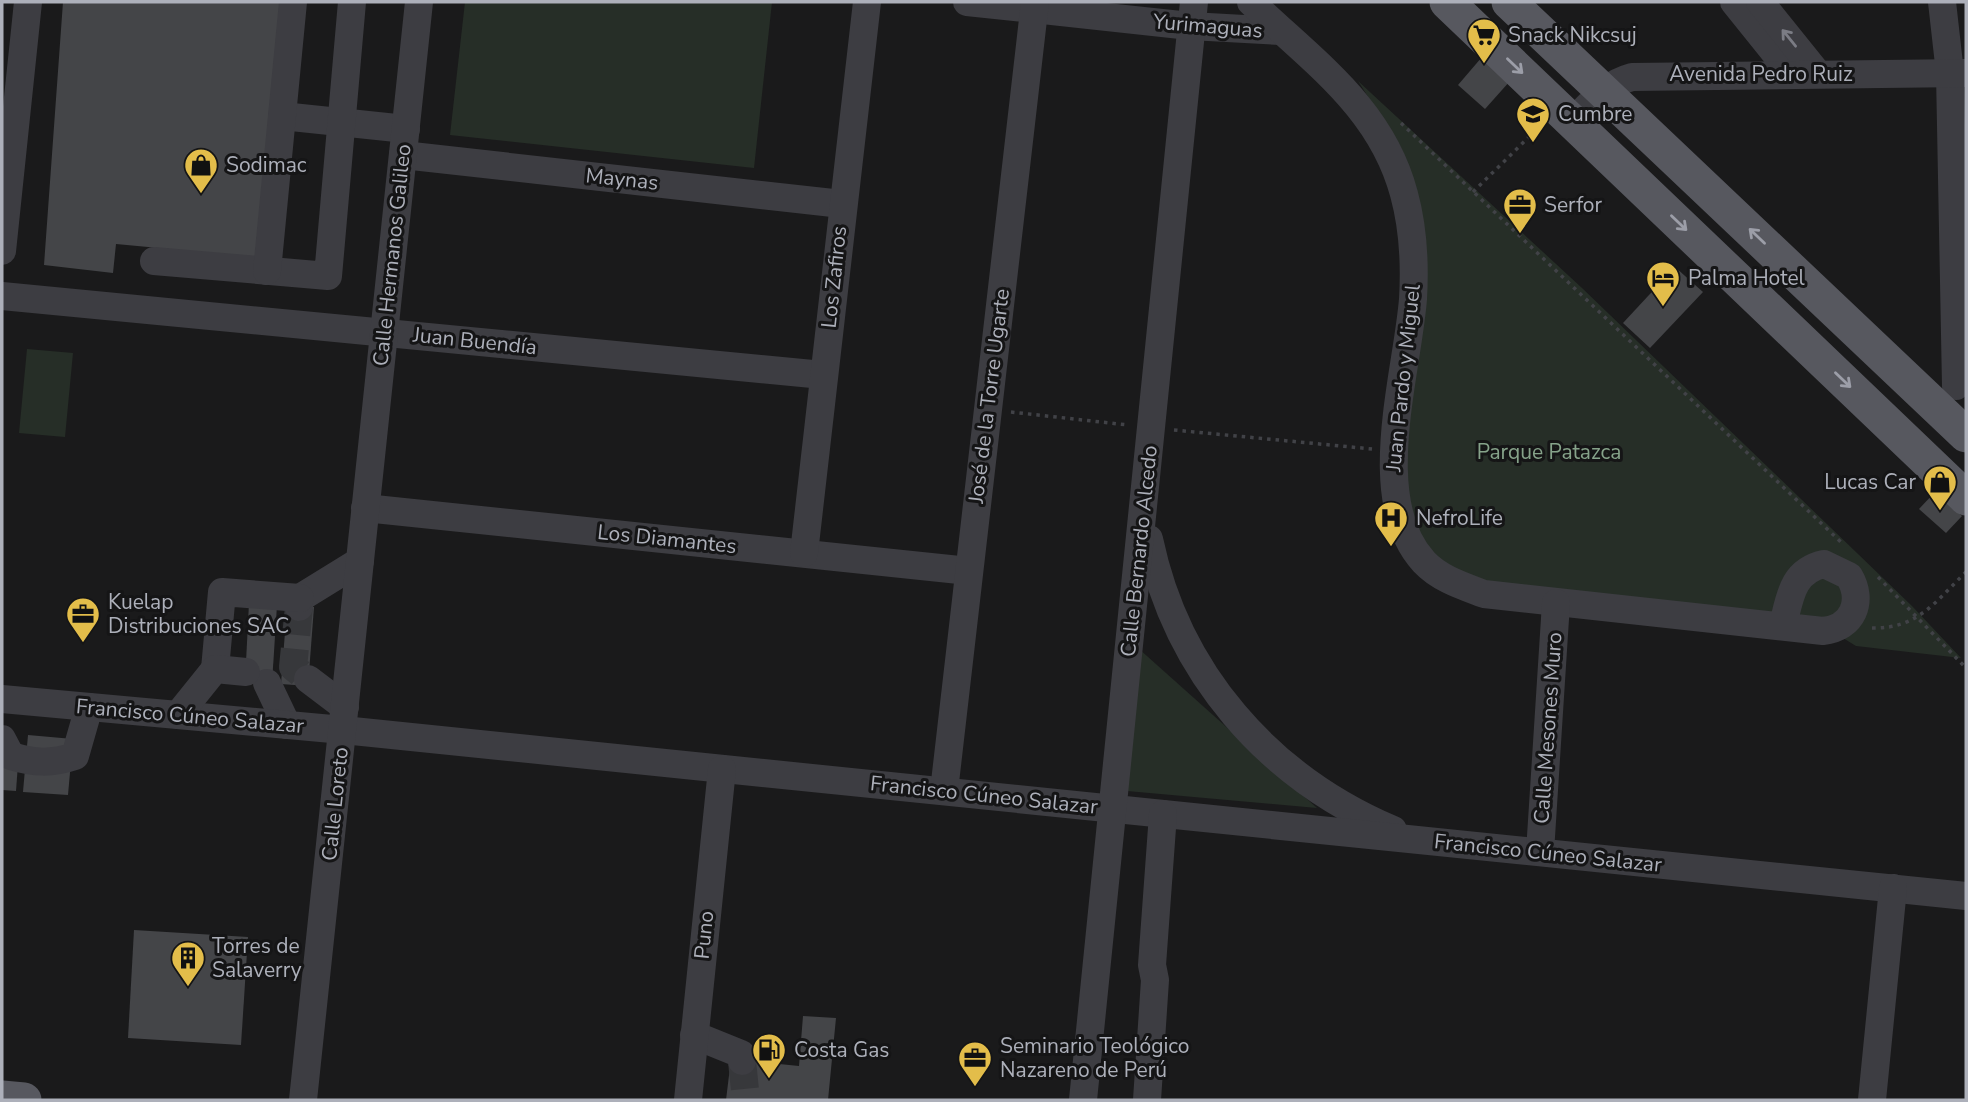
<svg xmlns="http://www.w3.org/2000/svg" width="1968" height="1102" viewBox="0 0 1968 1102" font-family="'Nunito Sans',sans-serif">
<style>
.green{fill:#262e27}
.building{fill:#444548}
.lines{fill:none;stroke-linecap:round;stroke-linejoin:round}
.minor-tunnel{stroke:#37383b;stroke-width:28;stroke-dasharray:28 14;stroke-linecap:butt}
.path{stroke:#414247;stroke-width:3.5;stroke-dasharray:3.5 5;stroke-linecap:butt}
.minor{stroke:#3d3d42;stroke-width:28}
.major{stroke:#57585f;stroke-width:35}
.oneway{stroke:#7b7c84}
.oneway2{stroke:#9c9ea8}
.labels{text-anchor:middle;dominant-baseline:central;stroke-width:6;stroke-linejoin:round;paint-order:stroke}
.street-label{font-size:21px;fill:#adb0ba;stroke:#151516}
.poi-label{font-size:21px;fill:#adb0ba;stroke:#151516;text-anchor:start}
.park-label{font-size:21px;fill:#86a38a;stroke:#151516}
</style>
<rect width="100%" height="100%" fill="#1a1a1b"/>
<!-- green -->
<g class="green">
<polygon points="465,2 772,2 754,168 450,135"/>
<polygon points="1358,81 1582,288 1912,606 1961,658 1856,646 1817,622 1497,588 1459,575 1436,557 1414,526 1403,492 1415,358 1383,120"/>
<polygon points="27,349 73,353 65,437 19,433"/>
<polygon points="1138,648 1317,808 1127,791"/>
</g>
<!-- building -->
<g class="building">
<polygon points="63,2 280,2 255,257 116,244 113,273 44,265"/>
<polygon points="1482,57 1510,81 1485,109 1458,85"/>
<polygon points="1675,267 1703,292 1650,348 1623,323"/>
<polygon points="1935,492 1962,516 1946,533 1919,509"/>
<polygon points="249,603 277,605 272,683 245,682"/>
<polygon points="287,606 314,607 308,686 281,684"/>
<polygon points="28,735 73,739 68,795 23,792"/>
<polygon points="2,763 18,764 16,791 2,790"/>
<polygon points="134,930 248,937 241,1045 128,1038"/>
<polygon points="803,1016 836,1018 828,1100 726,1100 731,1059 799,1066"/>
</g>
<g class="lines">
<!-- minor-tunnel -->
<g class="minor-tunnel">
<polyline points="299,607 293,667 308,679"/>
<polyline points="742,1061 746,1100"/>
</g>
<!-- path -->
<g class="path">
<polyline points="1401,123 1844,545"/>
<polyline points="1473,192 1539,127"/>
<polyline points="1011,412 1128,425"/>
<polyline points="1174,430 1372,449"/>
<polyline points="1878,577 1966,668"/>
<path d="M1872,628c46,1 64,-27 94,-56"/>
</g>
<!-- minor -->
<g class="minor">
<polyline points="967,2 1190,26 1281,31"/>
<path d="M1251,2c61,59 130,105 153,192 9,33 11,71 9,105 -6,76 -46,201 11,263 16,17 39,24 60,32l339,37c30,-3 41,-30 26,-55l-25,-12c-32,7 -34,33 -41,61"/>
<polyline points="1734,2 1792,74"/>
<polyline points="1760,2 1818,74"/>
<polyline points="1942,2 1950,73 1956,386"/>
<polyline points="282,116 406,129"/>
<path d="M1573,122c19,-20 33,-38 59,-45l334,-4"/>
<polyline points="403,155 842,204"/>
<polyline points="2,251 28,2"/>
<polyline points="154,261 328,276 352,2"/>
<polyline points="267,271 293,2"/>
<polyline points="2,296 823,375"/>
<polyline points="365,508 969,571"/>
<path d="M1149,539c28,134 119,238 244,291"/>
<polyline points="804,553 867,2"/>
<polyline points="299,607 300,598 360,561"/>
<polyline points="215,669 222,592 300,598"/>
<polyline points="308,679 345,707"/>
<polyline points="267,683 287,725"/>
<polyline points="2,699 343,730 1966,896"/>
<polyline points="178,715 215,669 246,672"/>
<path d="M2,739l9,17c23,7 40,8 64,0l14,-49"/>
<polyline points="944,791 1035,2"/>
<polyline points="1540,852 1556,603"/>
<polyline points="694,1035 741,1054 742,1061"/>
<polyline points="303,1100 419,2"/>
<polyline points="688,1100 722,769"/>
<polyline points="1083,1100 1194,2"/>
<polyline points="1147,1100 1155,980 1152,965 1163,814"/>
<polyline points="1872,1100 1893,888"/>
</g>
<!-- major -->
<g class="major">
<polyline points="1447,2 1966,498"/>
<polyline points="1509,2 1966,435"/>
<polyline points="2,1098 24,1100"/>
</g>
</g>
<!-- one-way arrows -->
<defs><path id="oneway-shaft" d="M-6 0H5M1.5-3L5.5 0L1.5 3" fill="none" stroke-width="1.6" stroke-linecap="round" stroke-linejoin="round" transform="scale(1.75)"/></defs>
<use class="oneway" href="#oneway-shaft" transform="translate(1789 38) rotate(-129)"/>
<g class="oneway2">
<use href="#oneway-shaft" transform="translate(1515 66) rotate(44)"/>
<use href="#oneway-shaft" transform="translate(1679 223) rotate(44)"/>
<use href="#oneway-shaft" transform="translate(1757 236) rotate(-136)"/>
<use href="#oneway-shaft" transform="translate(1843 380) rotate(44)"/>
</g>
<!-- icons -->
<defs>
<g id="supermarket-pin" transform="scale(1.75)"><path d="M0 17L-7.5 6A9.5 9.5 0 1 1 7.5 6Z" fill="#e3bd4a" stroke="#151516"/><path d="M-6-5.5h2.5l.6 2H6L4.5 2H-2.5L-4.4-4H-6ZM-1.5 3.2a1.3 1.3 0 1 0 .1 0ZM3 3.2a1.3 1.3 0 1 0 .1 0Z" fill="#111"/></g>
<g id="school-pin" transform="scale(1.75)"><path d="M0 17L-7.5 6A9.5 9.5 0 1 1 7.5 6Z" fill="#e3bd4a" stroke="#151516"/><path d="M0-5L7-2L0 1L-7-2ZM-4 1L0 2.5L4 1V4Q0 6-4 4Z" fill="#111"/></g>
<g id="shop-pin" transform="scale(1.75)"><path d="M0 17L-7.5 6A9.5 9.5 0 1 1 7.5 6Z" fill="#e3bd4a" stroke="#151516"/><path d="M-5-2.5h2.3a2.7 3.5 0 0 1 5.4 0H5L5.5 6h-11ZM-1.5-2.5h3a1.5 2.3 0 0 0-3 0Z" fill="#111"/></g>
<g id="office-pin" transform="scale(1.75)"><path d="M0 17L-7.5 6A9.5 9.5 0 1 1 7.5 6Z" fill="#e3bd4a" stroke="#151516"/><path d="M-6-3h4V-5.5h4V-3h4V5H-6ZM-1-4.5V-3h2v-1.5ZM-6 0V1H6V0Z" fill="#111"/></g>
<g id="hotel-pin" transform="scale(1.75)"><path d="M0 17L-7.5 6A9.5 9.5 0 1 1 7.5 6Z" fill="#e3bd4a" stroke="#151516"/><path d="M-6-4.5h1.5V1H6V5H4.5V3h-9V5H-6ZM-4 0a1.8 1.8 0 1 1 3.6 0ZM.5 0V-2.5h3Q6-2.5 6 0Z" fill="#111"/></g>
<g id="hospital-pin" transform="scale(1.75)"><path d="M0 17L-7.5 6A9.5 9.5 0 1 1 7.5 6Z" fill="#e3bd4a" stroke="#151516"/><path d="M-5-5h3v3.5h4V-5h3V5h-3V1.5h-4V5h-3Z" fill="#111"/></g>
<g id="building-pin" transform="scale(1.75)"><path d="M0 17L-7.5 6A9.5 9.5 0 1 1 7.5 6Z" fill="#e3bd4a" stroke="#151516"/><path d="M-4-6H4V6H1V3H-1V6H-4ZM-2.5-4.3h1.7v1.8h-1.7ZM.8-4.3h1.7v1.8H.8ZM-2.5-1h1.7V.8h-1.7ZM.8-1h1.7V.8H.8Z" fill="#111"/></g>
<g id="fuel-pin" transform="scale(1.75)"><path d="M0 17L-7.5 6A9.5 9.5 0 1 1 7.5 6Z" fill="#e3bd4a" stroke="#151516"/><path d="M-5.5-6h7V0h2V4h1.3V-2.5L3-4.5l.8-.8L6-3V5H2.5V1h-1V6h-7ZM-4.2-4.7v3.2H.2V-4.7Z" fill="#111"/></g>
</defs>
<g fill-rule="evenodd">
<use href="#supermarket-pin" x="1484" y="35"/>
<use href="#school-pin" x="1533" y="114"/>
<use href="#shop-pin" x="201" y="165"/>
<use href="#office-pin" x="1520" y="205"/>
<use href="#hotel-pin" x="1663" y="278"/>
<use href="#shop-pin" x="1940" y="482"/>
<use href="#hospital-pin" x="1391" y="518"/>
<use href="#office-pin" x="83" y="614"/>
<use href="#building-pin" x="188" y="958"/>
<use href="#fuel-pin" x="769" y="1050"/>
<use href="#office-pin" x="975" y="1058"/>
</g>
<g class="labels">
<!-- street labels -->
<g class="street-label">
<text transform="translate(1208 26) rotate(5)">Yurimaguas</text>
<text x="1761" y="74">Avenida Pedro Ruiz</text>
<text transform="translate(622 179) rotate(6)">Maynas</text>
<text transform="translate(392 255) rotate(-84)">Calle Hermanos Galileo</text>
<text transform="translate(834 277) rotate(-84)">Los Zafiros</text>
<text transform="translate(475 341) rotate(6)">Juan Buendía</text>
<text transform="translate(1403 378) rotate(-84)">Juan Pardo y Miguel</text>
<text transform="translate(989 396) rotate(-83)">José de la Torre Ugarte</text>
<text transform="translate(667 539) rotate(6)">Los Diamantes</text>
<text transform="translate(1139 551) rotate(-84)">Calle Bernardo Alcedo</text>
<text transform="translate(190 716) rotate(5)">Francisco Cúneo Salazar</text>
<text transform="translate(1548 728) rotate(-86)">Calle Mesones Muro</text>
<text transform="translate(984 795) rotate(6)">Francisco Cúneo Salazar</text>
<text transform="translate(335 804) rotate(-84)">Calle Loreto</text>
<text transform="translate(1548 853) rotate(6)">Francisco Cúneo Salazar</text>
<text transform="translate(704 935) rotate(-84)">Puno</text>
</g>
<!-- poi labels -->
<g class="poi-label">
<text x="1508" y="35">Snack Nikcsuj</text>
<text x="1558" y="114">Cumbre</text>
<text x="226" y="165">Sodimac</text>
<text x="1544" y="205">Serfor</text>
<text x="1688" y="278">Palma Hotel</text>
<text x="1916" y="482" text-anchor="end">Lucas Car</text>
<text x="1416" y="518">NefroLife</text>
<text x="108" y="602">Kuelap<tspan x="108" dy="24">Distribuciones SAC</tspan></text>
<text x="212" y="946">Torres de<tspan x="212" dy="24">Salaverry</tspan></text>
<text x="1000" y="1046">Seminario Teológico<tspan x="1000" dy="24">Nazareno de Perú</tspan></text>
<text x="794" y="1050">Costa Gas</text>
</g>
<!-- park labels -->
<g class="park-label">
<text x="1549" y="452">Parque Patazca</text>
</g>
</g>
<!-- border -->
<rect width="1968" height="1102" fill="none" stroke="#adb0ba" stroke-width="7"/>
</svg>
